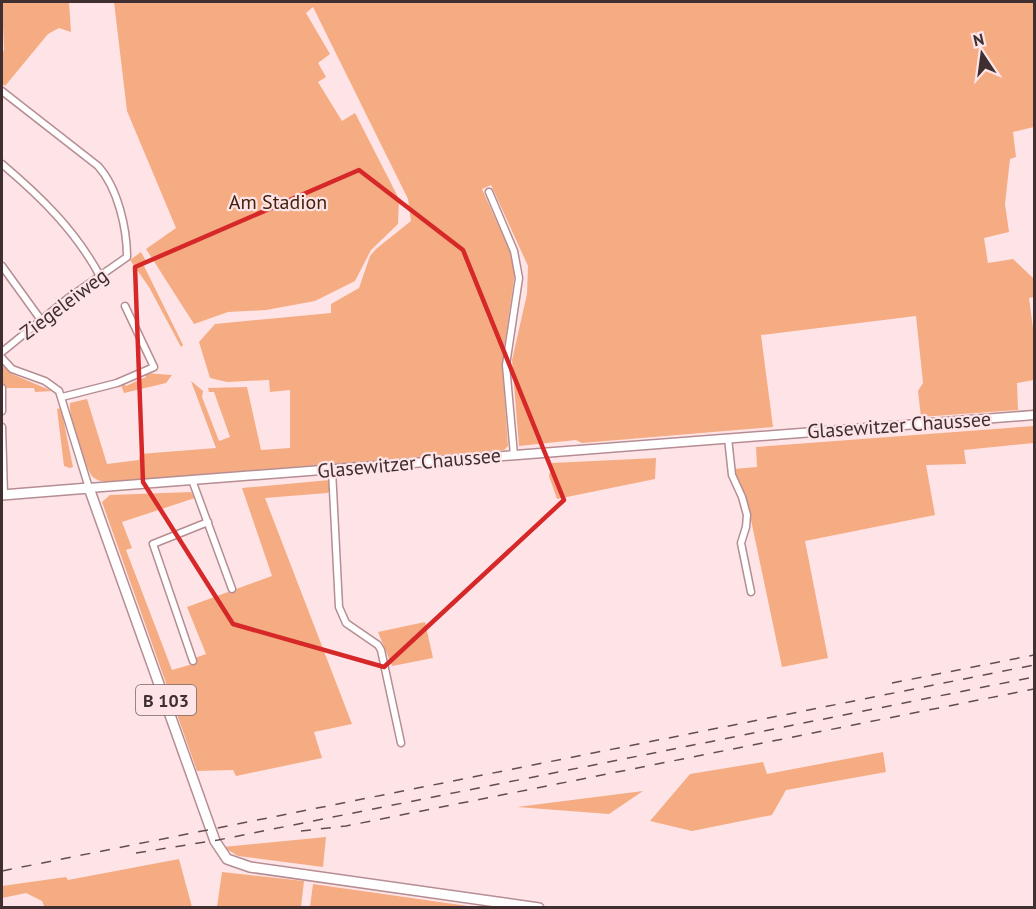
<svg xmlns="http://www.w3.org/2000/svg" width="1036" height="909" viewBox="0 0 1036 909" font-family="'PT Sans',sans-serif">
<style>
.green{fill:#f5ac82}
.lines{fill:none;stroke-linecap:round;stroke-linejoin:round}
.minor-casing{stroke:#b58d93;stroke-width:9}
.secondary-casing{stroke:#b58d93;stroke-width:11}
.primary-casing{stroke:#b58d93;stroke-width:12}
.minor{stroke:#fff;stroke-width:6}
.secondary{stroke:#fff;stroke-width:8}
.primary{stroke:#fff;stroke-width:9}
.rail{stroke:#604e50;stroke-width:1.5;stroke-dasharray:10 10;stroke-linecap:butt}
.marked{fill:none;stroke:#d62828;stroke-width:4.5;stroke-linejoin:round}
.labels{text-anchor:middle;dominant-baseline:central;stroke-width:4.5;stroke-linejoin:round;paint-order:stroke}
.shield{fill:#fee4e7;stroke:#786568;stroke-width:1.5}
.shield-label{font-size:18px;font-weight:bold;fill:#3f2f31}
.park-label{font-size:20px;fill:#43210b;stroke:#fee4e7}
.street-label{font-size:20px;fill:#3f2f31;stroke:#fee4e7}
</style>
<rect width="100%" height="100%" fill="#fee4e7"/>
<!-- green -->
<g class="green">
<polygon points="2,2 69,2 71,32 59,28 48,34 5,86 2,83 2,57 4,49"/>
<path d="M114,2h920v125l-21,5 3,25 -6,2 -5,45 4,28 -25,6 4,25 25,-4 21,20v18l-5,1 5,38v44l-17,3 1,27 -97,7 -3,-26 5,-8 -7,-67 -155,19 12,92 -191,16 -6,-3 -57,6 -7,-86 15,-66 1,-28 -37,-81 -9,4 34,76 -14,98 6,83 -4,4 -397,32c-5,-1 -10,-1 -14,-5 -8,-8 -25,-63 -23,-74l17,-4 20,65 32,-4 1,-6 76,-6 -25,-67 12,10 -1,6 17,44 11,-4 -16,-45h-5l-1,-4 39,-1 14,63 29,-2v-58l-20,2 -1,-12 -42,2 -17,-4 -11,-36 16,-18 116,-11v-9l28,-16 11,-32 6,-7 35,-28 -3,-22 -95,-192 -7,6 24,41 -12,9 8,14 -8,5 24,39 13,-8 44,86 -1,25 -27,26 -16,31 -40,20 -49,9 -38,2 -34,12 -48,-75 30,-21 -49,-117z"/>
<polygon points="141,252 146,261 143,264 183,345 181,347 149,287 130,260"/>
<polygon points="2,365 12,374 52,391 35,392 34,388 6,388 2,384"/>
<polygon points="145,373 172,375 166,383 124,393 121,385 124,383 126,386 146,377"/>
<polygon points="61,408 73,467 70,468 64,466 57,409"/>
<polygon points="1034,426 1034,443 964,450 966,464 926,465 935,515 805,541 828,658 782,667 747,501 734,469 757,467 756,447"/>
<polygon points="656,458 655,479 557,499 549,476 552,463"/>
<polygon points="330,480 330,491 327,493 265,498 352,724 314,732 322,758 236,776 233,770 197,771 102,502 110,495 191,492 195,498 122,522 132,548 126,550 172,670 196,663 195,658 206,654 187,607 272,576 242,488"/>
<polygon points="425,622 433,658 392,666 378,632"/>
<polygon points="883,752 886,772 786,790 772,815 692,831 650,821 690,774 763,762 767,774"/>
<polygon points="643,791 609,814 517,807"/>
<polygon points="326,837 323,867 238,856 223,847"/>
<polygon points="179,859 192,907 45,908 42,901 26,893 2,898 2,886 66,877 68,880"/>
<polygon points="222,872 304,881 301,907 217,907"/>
<polygon points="313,884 475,907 310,907"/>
</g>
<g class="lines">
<!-- minor casing -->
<g class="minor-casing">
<g id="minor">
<path d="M2,91l96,75c20,22 29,63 29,91l-60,42 -65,53"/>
<path d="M2,164c39,33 73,66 98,112"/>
<polyline points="489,192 514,251 519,278 506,365 514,455"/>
<polyline points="2,266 41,320"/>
<polyline points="2,358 12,369 45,381 59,391 89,488"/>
<polyline points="2,388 2,411"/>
<polyline points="62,397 117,383 154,367 125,306"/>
<polyline points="2,427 4,495"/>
<polyline points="728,438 732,475 742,497 747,515 746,527 741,543 751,592"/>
<polyline points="332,470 339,607 346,623 378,645 381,650 401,743"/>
<polyline points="192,480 232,589"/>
<polyline points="193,661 153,544 208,522"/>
</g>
</g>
<!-- secondary casing -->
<g class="secondary-casing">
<polyline id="secondary" points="89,488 1034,415"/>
</g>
<!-- primary casing -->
<g class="primary-casing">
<polyline id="primary" points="2,495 89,488 215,841 227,859 250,867 539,908"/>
</g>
<!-- minor -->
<use href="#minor" class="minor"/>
<!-- secondary -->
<use href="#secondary" class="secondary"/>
<!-- primary -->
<use href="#primary" class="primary"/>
<!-- rail -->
<g class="rail">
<polyline points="892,683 1034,655"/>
<polyline points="301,831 346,826 1034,689"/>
<polyline points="136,853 218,840 1034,677"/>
<polyline points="2,871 1034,665"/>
</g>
</g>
<!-- marked area -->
<path class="marked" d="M359,170l104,80 101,250 -180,167 -151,-43 -90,-142 -8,-215z"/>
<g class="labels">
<!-- shield labels -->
<rect class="shield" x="136" y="685" width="60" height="30" rx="4.5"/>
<g class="shield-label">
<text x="166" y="700">B 103</text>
</g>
<!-- park labels -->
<g class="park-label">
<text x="278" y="202">Am Stadion</text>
</g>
<!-- street labels -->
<g class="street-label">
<text transform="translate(64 304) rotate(-37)">Ziegeleiweg</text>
<text transform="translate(899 425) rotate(-4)">Glasewitzer Chaussee</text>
<text transform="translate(409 463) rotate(-5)">Glasewitzer Chaussee</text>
</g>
</g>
<!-- border -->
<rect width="1036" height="909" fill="none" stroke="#3f2f31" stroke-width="6"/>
<!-- north arrow -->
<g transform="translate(982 54) rotate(347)" stroke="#fee4e7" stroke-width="4.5" paint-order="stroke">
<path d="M0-4.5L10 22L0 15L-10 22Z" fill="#3f2f31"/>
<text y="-9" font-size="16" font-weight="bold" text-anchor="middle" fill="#3f2f31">N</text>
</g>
</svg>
